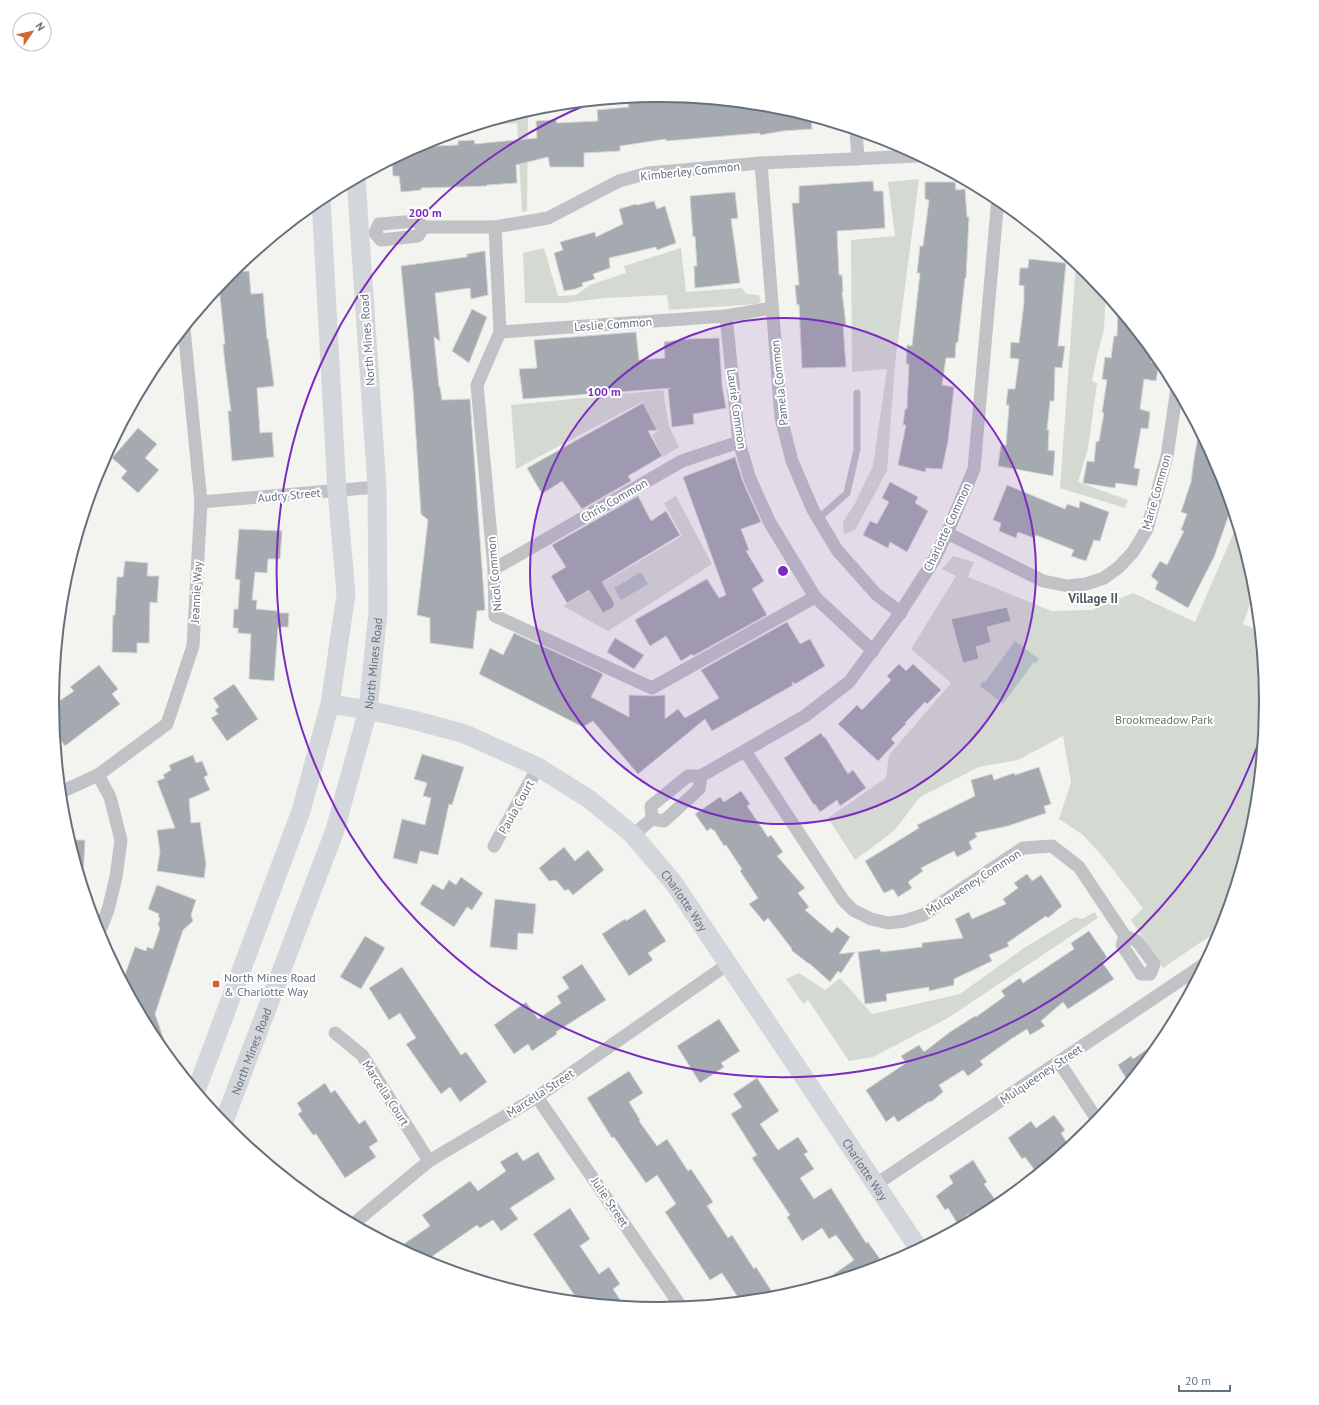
<svg xmlns="http://www.w3.org/2000/svg" width="1319" height="1405" viewBox="0 0 1319 1405" font-family="'PT Sans',sans-serif">
<style>
.green{fill:#d4dad2}
.water{fill:#b6bfc4}
.building{fill:#a4aab0;stroke:#d5d5d3}
.lines{fill:none;stroke-linecap:round;stroke-linejoin:round}
.lane{stroke:#c0c2c5;stroke-width:7}
.street{stroke:#c0c2c5;stroke-width:13}
.secondary{stroke:#d3d7db;stroke-width:19}
.ring{fill:none;stroke:#7b2cbf;stroke-width:2}
.poi-dot{fill:#d16633;stroke:#fff;stroke-width:1.5}
.labels{text-anchor:middle;dominant-baseline:central;stroke-width:4;stroke-linejoin:round;paint-order:stroke}
.street-label{font-size:12px;fill:#66717e;stroke:#fff}
.park-label{font-size:12px;fill:#667664;stroke:#fff}
.poi-label{font-size:12px;fill:#66717e;stroke:#fff;text-anchor:start}
.neighbourhood-label{font-size:13px;font-weight:bold;fill:#535b64;stroke:#fff}
.rim{fill:none;stroke:#66717e;stroke-width:2}
.centre{fill:#7b2cbf;stroke:#fff;stroke-width:2}
.ring-label{font-size:12px;text-anchor:middle;font-weight:bold;fill:#7b2cbf;stroke:#fff;stroke-width:4;stroke-linejoin:round;paint-order:stroke}
</style>
<rect width="100%" height="100%" fill="#f3f4f0"/>
<!-- green -->
<g class="green">
<polygon points="566,104 528,115 527,211 522,212 517,123 476,126 541,107"/>
<polygon points="919,179 895,364 887,471 855,530 844,534 843,522 855,503 873,466 887,369 852,372 851,240 895,236 888,182"/>
<polygon points="544,248 558,296 576,295 590,285 626,273 624,266 681,248 686,292 742,288 746,294 759,295 761,301 757,304 669,310 667,295 606,298 564,303 525,303 523,253"/>
<polygon points="1076,263 1089,273 1106,293 1104,329 1098,352 1092,381 1097,383 1088,448 1078,482 1128,500 1125,508 1060,488"/>
<polygon points="663,390 669,426 679,447 663,457 652,435 658,431 642,402 516,469 511,405"/>
<polygon points="676,496 712,564 608,631 563,606 682,536 664,503"/>
<polygon points="1237,525 1256,587 1243,624 1260,631 1267,703 1255,821 1223,927 1163,968 1131,920 1143,908 1104,858 1083,835 1059,819 1071,782 1063,736 1018,760 979,767 920,797 894,831 855,860 828,818 886,778 889,755 951,683 911,649 956,576 942,569 953,556 974,562 968,577 1052,611 1092,610 1133,593 1195,622"/>
<polygon points="1095,912 1098,918 948,1018 873,1057 849,1061 808,1000 803,1004 786,979 799,973 825,990 840,978 872,1014 960,994 1024,948 1075,917 1082,919"/>
</g>
<!-- water -->
<g class="water">
<polygon points="641,572 648,584 621,600 614,588"/>
<polygon points="1015,641 1039,659 1036,663 1034,662 1003,704 980,686 983,681 985,682"/>
</g>
<!-- building -->
<g class="building">
<polygon points="655,96 655,97 672,96 778,107 811,117 812,129 783,131 760,135 760,133 666,141 666,139 620,146 620,151 584,153 584,167 550,167 548,157 516,165 517,183 487,185 487,186 421,188 421,190 401,192 399,176 393,176 392,160 416,147 458,145 458,141 474,140 475,144 537,138 536,121 556,120 557,123 598,121 597,110 629,107 628,104 637,102 638,97"/>
<polygon points="873,181 874,191 883,191 885,228 837,231 839,275 842,275 843,291 842,292 846,325 843,325 846,367 802,368 799,304 797,305 795,285 799,285 792,203 799,203 799,186"/>
<polygon points="925,182 955,182 956,190 965,189 967,217 969,217 966,278 965,278 958,342 956,343 955,358 946,358 942,385 954,387 948,441 942,469 926,468 925,472 898,465 906,425 903,425 905,409 907,409 909,364 906,364 907,345 912,346 920,273 917,273 920,246 923,246 929,200 925,199"/>
<polygon points="735,192 738,218 731,219 740,283 695,288 694,266 697,266 695,236 693,237 690,196"/>
<polygon points="654,201 657,209 665,206 676,243 657,250 656,247 609,258 610,268 593,274 595,279 582,283 583,286 575,289 564,291 554,253 563,250 560,242 595,232 596,237 623,224 619,209 636,204 637,205"/>
<polygon points="485,251 488,295 471,299 470,288 435,293 440,341 434,337 439,387 440,387 442,400 470,399 485,610 477,611 473,649 430,643 430,618 417,615 428,520 421,514 413,390 401,266 467,257 467,254"/>
<polygon points="1029,259 1066,263 1058,346 1065,346 1062,368 1055,367 1054,401 1050,401 1047,430 1049,430 1048,450 1055,451 1053,476 998,466 1001,445 1006,445 1009,405 1006,405 1008,389 1015,389 1019,359 1010,358 1011,342 1019,343 1024,303 1024,286 1019,285 1020,268 1028,268"/>
<polygon points="249,271 251,294 263,293 267,339 268,339 274,386 257,388 260,433 272,432 274,457 232,461 228,411 231,411 225,364 223,344 225,344 219,286 231,272"/>
<polygon points="472,309 487,317 469,363 452,351"/>
<polygon points="1118,309 1152,349 1151,362 1159,363 1156,381 1144,379 1140,409 1150,412 1148,429 1141,428 1134,468 1140,469 1137,486 1116,483 1115,488 1083,483 1087,461 1094,462 1096,442 1099,441 1104,413 1102,412 1107,380 1102,379 1105,357 1111,358 1114,336 1117,336"/>
<polygon points="636,332 639,360 665,358 664,342 688,339 719,338 722,386 726,408 693,414 694,424 672,427 668,389 671,388 523,399 519,369 537,368 534,340"/>
<polygon points="643,403 657,430 648,431 662,456 628,476 631,481 582,509 562,481 542,494 527,468"/>
<polygon points="138,428 157,444 145,458 159,470 138,493 121,478 127,471 112,458"/>
<polygon points="1199,430 1221,470 1232,506 1214,557 1188,608 1155,589 1158,582 1151,576 1160,561 1167,565 1184,531 1181,530 1187,514 1181,512 1191,482 1194,459"/>
<polygon points="735,457 743,482 761,522 741,529 749,550 746,551 764,581 752,589 767,615 693,656 692,654 681,661 666,636 650,646 635,620 707,579 719,598 726,595 683,477"/>
<polygon points="890,482 918,497 915,503 928,511 907,552 890,542 888,548 863,535 870,521 877,524 889,502 882,498"/>
<polygon points="1007,485 1065,509 1067,504 1079,508 1080,501 1109,512 1100,541 1094,540 1086,561 1071,556 1074,550 1036,535 1034,538 1018,532 1016,538 999,531 1001,523 993,520"/>
<polygon points="638,496 651,521 666,511 680,535 602,582 614,602 614,607 603,613 589,590 567,603 551,576 566,567 552,545"/>
<polygon points="239,529 282,531 280,559 268,559 267,573 255,572 252,600 257,600 256,609 277,611 277,613 289,613 288,627 278,627 274,681 249,679 251,634 238,633 238,628 233,628 234,609 238,609 240,580 235,579"/>
<polygon points="125,561 148,563 147,576 159,576 157,603 150,602 149,643 137,643 137,653 112,652 113,615 115,615 117,577 123,577"/>
<polygon points="1007,607 1011,621 987,627 991,642 976,647 979,659 963,663 951,619"/>
<polygon points="787,622 800,644 810,639 825,666 795,684 793,682 792,683 793,685 712,731 705,719 638,774 593,721 583,727 479,674 490,648 503,655 514,633 603,674 591,697 629,717 629,695 652,696 665,695 665,719 678,709 685,718 719,698 701,670"/>
<polygon points="615,638 644,655 634,669 607,652"/>
<polygon points="899,664 906,671 913,664 941,690 927,704 925,702 905,723 906,724 891,739 895,743 878,761 838,724 857,705 862,710 891,680 887,676"/>
<polygon points="99,665 118,689 112,694 120,704 65,746 55,732 52,706 74,691 70,687"/>
<polygon points="234,684 258,719 227,741 211,718 218,714 215,710 219,707 213,698"/>
<polygon points="821,733 824,738 825,737 848,774 853,770 866,788 840,806 837,800 820,812 815,804 814,805 784,758"/>
<polygon points="422,754 464,767 452,805 449,804 438,855 420,851 417,864 393,858 402,819 425,825 431,798 423,796 427,783 414,779"/>
<polygon points="193,755 196,763 202,761 208,775 204,777 210,790 189,799 191,823 200,822 206,864 204,878 157,871 160,852 157,830 175,828 157,781 165,778 163,775 171,770 169,765"/>
<polygon points="1039,767 1051,804 1044,806 1046,813 1008,826 975,833 977,837 969,842 972,849 957,857 954,851 921,868 923,871 908,882 912,888 898,897 893,889 884,893 865,861 919,828 917,825 975,796 971,780 992,774 994,780 1014,773 1015,775"/>
<polygon points="741,791 750,804 747,806 768,837 771,835 783,852 777,856 805,888 798,893 809,907 805,910 832,933 837,927 850,937 839,954 855,952 841,973 838,971 830,982 809,963 809,964 791,950 792,949 768,918 764,922 749,904 758,898 740,871 742,869 726,845 724,846 714,830 712,830 711,828 707,831 695,814 720,797 724,802"/>
<polygon points="69,840 85,840 83,878 81,878"/>
<polygon points="564,847 575,861 588,850 604,870 573,895 568,889 565,891 556,880 549,881 539,868"/>
<polygon points="1027,874 1032,881 1041,875 1062,906 1048,918 1046,916 1007,943 1009,946 989,955 992,961 954,979 954,985 929,991 929,987 886,994 887,1001 865,1004 858,952 880,949 881,952 922,947 922,943 963,938 955,919 969,912 972,919 1006,904 1003,899 1018,888 1014,883"/>
<polygon points="461,877 483,893 472,910 467,907 454,927 420,904 433,884 443,890 449,880 456,885"/>
<polygon points="157,885 196,900 191,915 193,921 183,930 155,1014 165,1043 159,1046 154,1040 123,980 135,947 146,951 147,947 153,949 160,928 158,925 160,918 158,917 159,914 148,909"/>
<polygon points="495,899 536,904 533,934 518,933 517,950 490,947"/>
<polygon points="645,909 666,941 648,953 653,960 629,976 602,934 625,919 626,921"/>
<polygon points="1089,931 1107,957 1102,962 1114,979 1068,1009 1063,1002 1041,1021 1045,1026 1030,1035 1027,1029 1011,1039 980,1061 983,1065 968,1076 963,1070 939,1085 943,1092 931,1102 930,1101 898,1122 894,1116 886,1122 866,1090 906,1063 901,1056 919,1045 924,1052 950,1032 975,1016 976,1017 1005,996 1001,991 1020,978 1023,983 1074,949 1071,943"/>
<polygon points="365,936 385,948 361,989 340,977"/>
<polygon points="582,964 606,1000 556,1032 557,1034 532,1051 528,1044 514,1054 494,1025 526,1002 538,1019 561,1003 557,996 569,988 562,977"/>
<polygon points="402,967 461,1055 466,1052 487,1082 460,1102 450,1087 441,1094 406,1044 416,1038 400,1013 389,1020 369,988"/>
<polygon points="719,1019 740,1051 721,1063 724,1067 700,1083 677,1046"/>
<polygon points="1159,1041 1162,1044 1129,1083 1118,1065 1131,1056 1133,1059"/>
<polygon points="629,1071 643,1093 629,1102 640,1120 639,1121 657,1146 667,1139 688,1171 691,1169 713,1202 707,1206 728,1238 732,1235 754,1269 756,1267 776,1298 741,1302 722,1273 710,1280 665,1212 676,1204 657,1175 646,1183 614,1137 612,1138 587,1098"/>
<polygon points="757,1078 779,1111 760,1124 778,1150 798,1137 808,1152 804,1154 814,1169 800,1178 814,1199 831,1188 866,1243 868,1242 885,1266 824,1284 823,1282 854,1260 836,1235 829,1239 822,1228 802,1241 787,1217 790,1215 752,1158 757,1155 731,1114 742,1107 733,1094"/>
<polygon points="325,1083 331,1093 335,1090 359,1124 365,1120 378,1141 369,1147 376,1157 345,1178 316,1134 313,1135 298,1114 302,1111 297,1103"/>
<polygon points="1054,1115 1065,1130 1061,1133 1070,1148 1042,1171 1041,1169 1036,1172 1025,1157 1022,1159 1008,1138 1031,1121 1036,1128"/>
<polygon points="517,1152 523,1161 538,1152 555,1179 510,1208 518,1219 501,1231 493,1220 480,1228 477,1225 424,1262 398,1248 430,1226 422,1215 470,1181 478,1191 506,1171 500,1162"/>
<polygon points="973,1160 987,1182 984,1184 996,1201 971,1217 969,1214 957,1223 948,1208 945,1210 936,1196 953,1183 949,1176"/>
<polygon points="570,1208 590,1239 580,1246 599,1274 609,1267 620,1284 613,1289 625,1307 579,1302 533,1234"/>
</g>
<g class="lines">
<!-- lane -->
<polyline class="lane" points="818,519 847,493 857,449 857,393"/>
<!-- street -->
<g class="street">
<polyline points="856,130 858,159"/>
<polyline points="761,163 781,418 792,461 813,510 837,550 876,594 901,613"/>
<polyline points="495,227 500,332 477,385 494,569 495,616 652,688 815,597"/>
<polyline points="375,233 379,224 417,221 424,227 495,227 548,218 619,181 648,173 761,163 919,156"/>
<polyline points="375,233 381,240 418,236 424,227"/>
<polyline points="726,316 739,442 750,479 770,523 815,597 873,651"/>
<polyline points="500,332 726,316 772,308"/>
<polyline points="201,502 377,487"/>
<polyline points="947,533 1043,581 1068,586 1086,584 1104,578 1119,567 1133,552 1147,529 1167,456 1177,388"/>
<polyline points="494,569 682,461 739,442"/>
<polyline points="745,751 843,900 853,910 871,919 888,923 904,921 923,915 1023,848 1052,846 1079,867 1125,936 1137,941 1154,964 1150,974"/>
<polyline points="61,792 98,775 167,724 193,646 201,502 184,329"/>
<polyline points="652,819 651,806 688,776 701,776 805,716 849,682 898,616 934,560 947,533 974,469 998,198"/>
<polyline points="633,835 652,819 664,821 699,789 701,776"/>
<polyline points="494,846 538,767"/>
<polyline points="98,935 108,910 116,877 121,840 110,797 98,775"/>
<polyline points="1125,936 1122,945 1141,974 1150,974"/>
<polyline points="335,1033 362,1055 429,1161"/>
<polyline points="1059,1062 1098,1121"/>
<polyline points="537,1097 682,1308"/>
<polyline points="875,1185 1206,963"/>
<polyline points="355,1225 358,1220 429,1161 537,1097 728,964"/>
</g>
<!-- secondary -->
<g class="secondary">
<path id="s1" d="M330,704l38,6 49,11 48,13 73,33 51,32 44,36 40,47 246,367"/>
<polyline points="196,1091 301,811 330,704 346,594 337,491 321,199"/>
<path id="s2" d="M223,1124l112,-294 33,-120 10,-98 -1,-125 -21,-308"/>
</g>
</g>
<!-- distance rings -->
<circle cx="783" cy="571" r="253" fill="#7b2cbf" fill-opacity=".12"/>
<g class="ring">
<circle cx="783" cy="571" r="253"/>
<path d="M1264 727A506 506 0 1 1 593 102"/>
</g>
<!-- markers -->
<rect class="poi-dot" x="212" y="980" width="8" height="8" rx="2"/>
<g class="labels">
<!-- street labels -->
<g class="street-label">
<text transform="translate(690 171) rotate(-6)">Kimberley Common</text>
<text transform="translate(613 324) rotate(-4)">Leslie Common</text>
<text transform="translate(367 340) rotate(-94)">North Mines Road</text>
<text transform="translate(779 383) rotate(-96)">Pamela Common</text>
<text transform="translate(737 409) rotate(82)">Laurie Common</text>
<text transform="translate(1156 492) rotate(-74)">Marie Common</text>
<text transform="translate(289 495) rotate(-5)">Audry Street</text>
<text transform="translate(614 500) rotate(-30)">Chris Common</text>
<text transform="translate(947 527) rotate(-65)">Charlotte Common</text>
<text transform="translate(494 574) rotate(-95)">Nicol Common</text>
<text transform="translate(196 592) rotate(-87)">Jeannie Way</text>
<text stroke="none"><textPath href="#s2" startOffset="486">North Mines Road</textPath></text>
<text transform="translate(516 807) rotate(-61)">Paula Court</text>
<text transform="translate(973 882) rotate(-33)">Mulqueeney Common</text>
<text stroke="none"><textPath href="#s1" startOffset="419">Charlotte Way</textPath></text>
<text stroke="none"><textPath href="#s2" startOffset="78">North Mines Road</textPath></text>
<text transform="translate(1041 1074) rotate(-34)">Mulqueeney Street</text>
<text transform="translate(386 1093) rotate(57)">Marcella Court</text>
<text transform="translate(540 1093) rotate(-33)">Marcella Street</text>
<text stroke="none"><textPath href="#s1" startOffset="743">Charlotte Way</textPath></text>
<text transform="translate(610 1202) rotate(56)">Julie Street</text>
</g>
<!-- park labels -->
<g class="park-label">
<text x="1164" y="719">Brookmeadow Park</text>
</g>
<!-- poi labels -->
<g class="poi-label">
<text x="224" y="977">North Mines Road<tspan x="224" dy="14">&amp; Charlotte Way</tspan></text>
</g>
<!-- neighbourhood labels -->
<g class="neighbourhood-label">
<text x="1093" y="598">Village II</text>
</g>
</g>
<!-- crop -->
<path d="M0 0H1319V1405H0ZM59 702a600 600 0 1 1 1200 0a600 600 0 1 1-1200 0Z" fill="#fff" fill-rule="evenodd"/>
<path class="rim" d="M59 702a600 600 0 1 1 1200 0a600 600 0 1 1-1200 0Z"/>
<circle cx="783" cy="571" r="6" class="centre"/>
<g class="ring-label">
<text x="425" y="217">200 m</text>
<text x="604" y="396">100 m</text>
</g>
<!-- north arrow -->
<g transform="translate(32 32) rotate(56)"><circle r="19" fill="#ffffff" stroke="#c2c6cb"/>
<path d="M0-3L7 15L0 10L-7 15Z" fill="#d16633"/>
<text y="-6" font-size="11" font-weight="bold" text-anchor="middle" fill="#66717e">N</text>
</g>
<!-- scale -->
<path d="M1179 1385v6h51v-6" fill="none" stroke="#66717e" stroke-width="2"/>
<text x="1185" y="1385" font-size="12" fill="#66717e" stroke="#ffffff" stroke-width="3" paint-order="stroke">20 m</text>
</svg>
